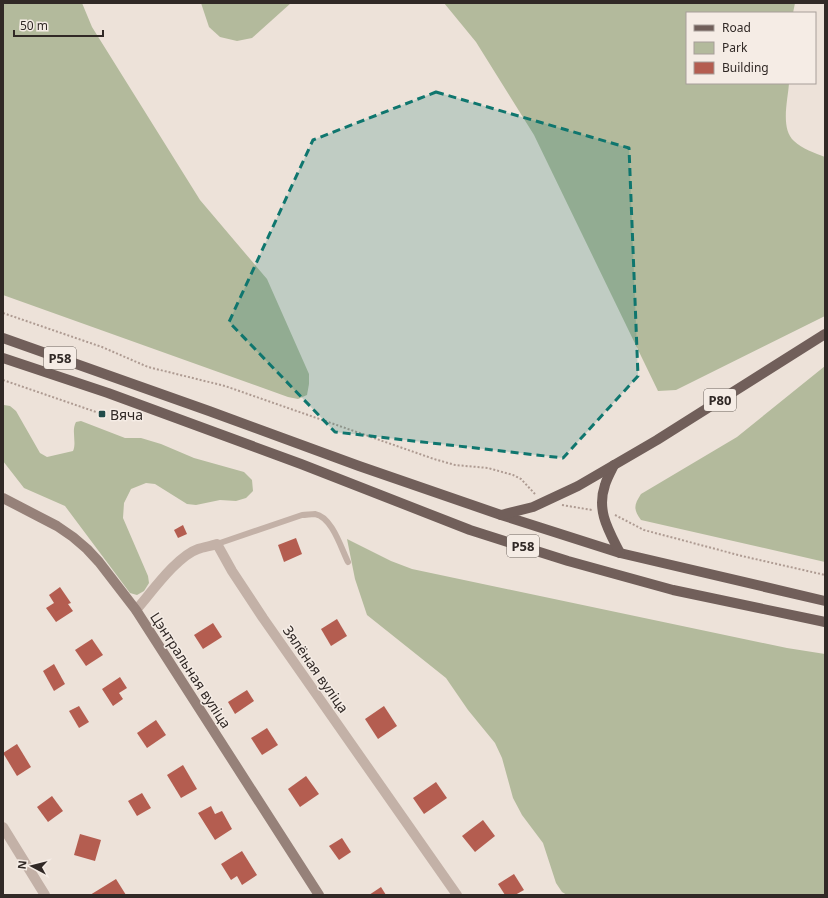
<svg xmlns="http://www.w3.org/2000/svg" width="828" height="898" viewBox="0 0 828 898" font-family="'Noto Sans',sans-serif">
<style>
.green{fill:#b3ba9c}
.building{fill:#b45d50}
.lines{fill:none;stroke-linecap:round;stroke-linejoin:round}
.path{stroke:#ae9b92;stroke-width:2;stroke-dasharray:2 2;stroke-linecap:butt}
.lane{stroke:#c3b1a7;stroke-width:6}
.street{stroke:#c3b1a7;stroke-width:10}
.secondary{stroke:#968179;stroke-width:10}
.primary{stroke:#715f5a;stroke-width:10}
.marked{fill:#0f766e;fill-opacity:0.2;stroke:#0f766e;stroke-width:3;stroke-dasharray:8 5;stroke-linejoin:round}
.poi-dot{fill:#224c4a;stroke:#f5ece5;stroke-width:1.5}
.labels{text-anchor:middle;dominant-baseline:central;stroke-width:3;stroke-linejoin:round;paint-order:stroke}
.shield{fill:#f5ece5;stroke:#6c645f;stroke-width:1}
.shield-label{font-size:13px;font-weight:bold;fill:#312926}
.poi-label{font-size:14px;fill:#312926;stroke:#f5ece5;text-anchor:start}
.street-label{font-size:14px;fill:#312926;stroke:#f5ece5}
</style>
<rect width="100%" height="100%" fill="#ede2d9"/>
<!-- green -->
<g class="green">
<polygon points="3,3 82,3 92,27 200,200 267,279 309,374 309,384 307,395 298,399 288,397 3,295"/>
<polygon points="201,3 291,3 252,38 237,41 220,37 209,27"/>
<path d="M444,3h351l-2,10h-106v70h102c-1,17 -9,45 5,58 8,8 21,12 31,16v159l-149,74 -18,1 -124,-256 -58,-93z"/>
<path d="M825,366v196l-184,-42c-8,-11 -7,-15 0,-26l96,-57z"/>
<path d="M4,405l6,1 6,5 24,42 7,4 26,-6c4,-9 -2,-20 3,-29l5,-1 44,17h16l20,6 33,14 50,14 8,8 1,11 -7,7 -10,3 -16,-1 -24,5 -9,-1 -32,-20 -9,-1 -15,6 -7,14 -1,15 25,58 1,7 -5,8 -7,4 -7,-2 -65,-87 -41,-18 -21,-27z"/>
<polygon points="347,539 391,561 412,569 787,648 825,654 825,895 567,895 562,892 556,883 543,843 522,815 513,798 502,758 495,743 468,710 446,678 367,615 355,579"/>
</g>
<!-- building -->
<g class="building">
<polygon points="183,525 187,534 178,538 174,530"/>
<polygon points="296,538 302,554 284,562 278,545"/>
<polygon points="60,587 71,603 68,604 73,611 56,622 46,608 54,603 49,595"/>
<polygon points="337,619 347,636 331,646 321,629"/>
<polygon points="213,623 222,637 203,649 194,635"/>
<polygon points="92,639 103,655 86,666 75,650"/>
<polygon points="54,664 65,684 54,691 43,671"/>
<polygon points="120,677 127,688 119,693 123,699 113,706 102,689"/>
<polygon points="247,690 254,701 235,714 228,702"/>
<polygon points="79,706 89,722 79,728 69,711"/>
<polygon points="384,706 397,726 378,739 365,719"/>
<polygon points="156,720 166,735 147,748 137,733"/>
<polygon points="267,728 278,745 262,755 251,738"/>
<polygon points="17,744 31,767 17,776 3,753"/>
<polygon points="183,765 197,789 181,798 167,775"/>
<polygon points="306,776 319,794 300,807 288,789"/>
<polygon points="436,782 447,798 424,814 413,798"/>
<polygon points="142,793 151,808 137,816 128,801"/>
<polygon points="52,796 63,811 48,822 37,807"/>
<polygon points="211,806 215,814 222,811 232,829 215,840 198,813"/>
<polygon points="483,820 495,836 475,852 462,836"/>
<polygon points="80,834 101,840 95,861 74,855"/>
<polygon points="342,838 351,852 339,860 329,846"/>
<polygon points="242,851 257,875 242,885 237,876 231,880 221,864"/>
<polygon points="514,874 524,890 515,895 505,895 498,884"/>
<polygon points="116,879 126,895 90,895"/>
<polygon points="381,887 386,895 369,895"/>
</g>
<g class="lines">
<!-- path -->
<g class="path">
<polyline points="3,313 102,347 148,367 225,386 434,459 455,465 488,468 513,475 521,479 535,494"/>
<polyline points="3,380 102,414"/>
<polyline points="562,505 592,510"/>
<polyline points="615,515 644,530 742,556 825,575"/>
</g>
<!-- lane -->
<path class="lane" d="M217,544l85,-29c4,0 9,-1 13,-1 17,3 26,34 33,48"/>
<!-- street -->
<g class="street">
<path d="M136,610c15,-17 41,-54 62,-61 6,-2 13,-3 19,-5l15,27 31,47 194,277"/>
<polyline points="3,827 45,895"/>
</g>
<!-- secondary -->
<polyline class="secondary" points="3,498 57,526 73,537 87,549 99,562 136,610 319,895"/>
<!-- primary -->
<g class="primary">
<polyline points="3,338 209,411 359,466 501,515 620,553 825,601"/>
<polyline points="3,358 108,393 301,464 470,530 568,561 673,590 825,622"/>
<path d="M614,465c-3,6 -7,13 -9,20 -9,26 4,46 15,68"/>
<polyline points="501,515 533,507 578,486 657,440 825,334"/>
</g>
</g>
<!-- marked area -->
<path class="marked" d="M436,92l193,56 9,228 -75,82 -228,-26 -106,-110 84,-182z"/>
<!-- markers -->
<rect class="poi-dot" x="98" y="410" width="8" height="8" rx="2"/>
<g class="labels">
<!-- shield labels -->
<g class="shield">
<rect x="44" y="347" width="32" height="22" rx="3"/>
<rect x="704" y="389" width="32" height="22" rx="3"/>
<rect x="507" y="535" width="32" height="22" rx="3"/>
</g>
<g class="shield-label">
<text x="60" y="358">Р58</text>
<text x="720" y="400">Р80</text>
<text x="523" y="546">Р58</text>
</g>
<!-- poi labels -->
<g class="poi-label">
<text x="110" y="414">Вяча</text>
</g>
<!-- street labels -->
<g class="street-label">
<text transform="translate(316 669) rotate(55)">Зялёная вуліца</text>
<text transform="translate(191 670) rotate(57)">Цэнтральная вуліца</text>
</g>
</g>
<!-- border -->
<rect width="828" height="898" fill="none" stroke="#312926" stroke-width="8"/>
<!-- legend -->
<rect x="686" y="12" width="130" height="72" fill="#f5ece5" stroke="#a79e99"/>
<rect x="694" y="25" width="20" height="6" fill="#715f5a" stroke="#a79e99"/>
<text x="722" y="32" font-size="12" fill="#312926">Road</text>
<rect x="694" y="42" width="20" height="12" fill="#b3ba9c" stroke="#a79e99"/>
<text x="722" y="52" font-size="12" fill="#312926">Park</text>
<rect x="694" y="62" width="20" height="12" fill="#b45d50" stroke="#a79e99"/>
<text x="722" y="72" font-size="12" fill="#312926">Building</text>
<!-- north arrow -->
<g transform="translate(32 866) rotate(277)" stroke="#f5ece5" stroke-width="3" paint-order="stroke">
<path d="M0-3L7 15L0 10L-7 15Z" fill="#312926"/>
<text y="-6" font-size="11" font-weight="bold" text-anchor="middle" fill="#312926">N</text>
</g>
<!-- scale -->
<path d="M14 30v6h89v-6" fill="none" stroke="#312926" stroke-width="2"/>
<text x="20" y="30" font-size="12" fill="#312926" stroke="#f5ece5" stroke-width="3" paint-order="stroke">50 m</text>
</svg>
